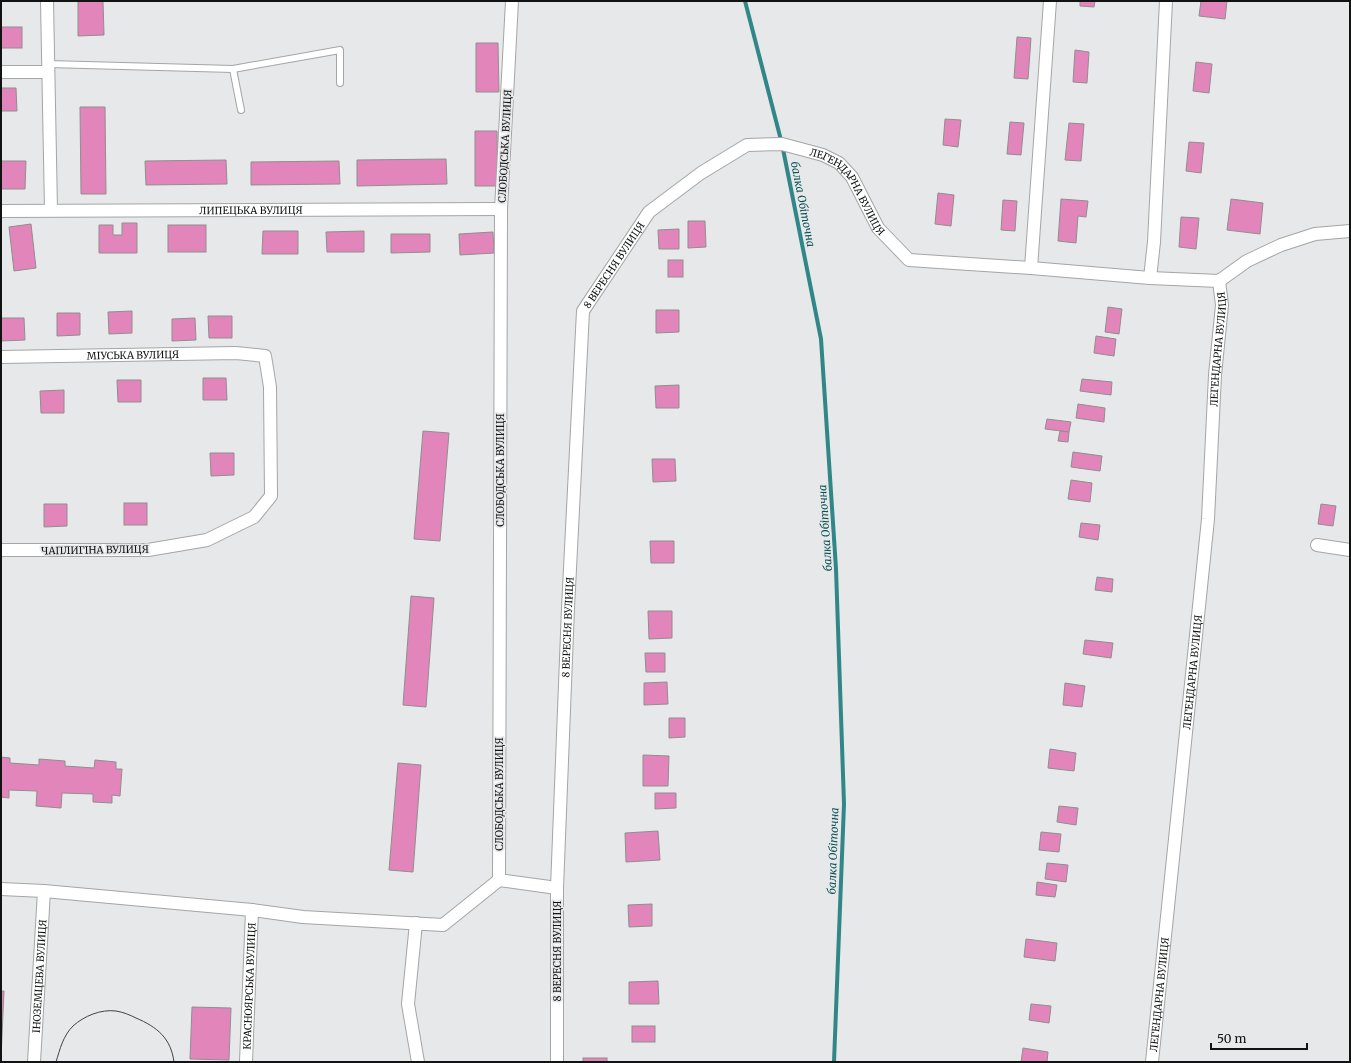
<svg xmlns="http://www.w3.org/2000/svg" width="1351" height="1063" viewBox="0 0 1351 1063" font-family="Merriweather,serif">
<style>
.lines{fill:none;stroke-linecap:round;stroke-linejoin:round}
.stream{stroke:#318688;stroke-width:4}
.building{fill:#e285ba;stroke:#908e8f}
.service-casing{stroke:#a4a5a6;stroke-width:8}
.minor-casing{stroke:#a4a5a6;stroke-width:14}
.service{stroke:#fff;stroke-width:6}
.minor{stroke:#fff;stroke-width:12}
.tram{stroke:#424344;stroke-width:1}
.labels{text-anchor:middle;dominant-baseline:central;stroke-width:3.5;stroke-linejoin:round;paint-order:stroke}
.street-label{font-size:10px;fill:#111212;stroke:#e6e8e9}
.water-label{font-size:11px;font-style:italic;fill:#0b5153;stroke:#e6e8e9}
</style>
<rect width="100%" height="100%" fill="#e6e8e9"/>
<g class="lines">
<!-- stream -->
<polyline class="stream" points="745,1 782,144 821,339 836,569 844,804 834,1062"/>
</g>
<!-- building -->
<g class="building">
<polygon points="78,1 103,1 104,35 78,36"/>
<polygon points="1080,1 1095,1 1094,7 1080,6"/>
<polygon points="1201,1 1227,1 1225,19 1199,16"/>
<rect x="1" y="27" width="21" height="21"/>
<polygon points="1017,37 1031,38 1028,79 1014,78"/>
<polygon points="476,43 498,43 499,92 476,92"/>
<polygon points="1075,50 1089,52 1087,83 1073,82"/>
<polygon points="1196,62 1212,64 1209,93 1193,91"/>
<polygon points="1,88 16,88 17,111 1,111"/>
<polygon points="80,107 105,107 106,194 81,194"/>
<polygon points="945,119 961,120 958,147 943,145"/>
<polygon points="1010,122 1024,123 1021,155 1007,154"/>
<polygon points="1069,123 1084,124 1081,161 1065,160"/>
<polygon points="475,131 497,131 498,186 475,186"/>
<polygon points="1189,142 1204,143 1201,173 1186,171"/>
<polygon points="446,159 447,184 357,186 357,160"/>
<polygon points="226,160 227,184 146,185 145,161"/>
<polygon points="1,161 26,161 25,189 1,189"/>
<polygon points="339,161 340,184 251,185 251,162"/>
<polygon points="938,193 954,195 951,226 935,224"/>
<polygon points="1061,199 1088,201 1086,217 1078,216 1076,243 1058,241"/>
<polygon points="1231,199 1263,203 1260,234 1227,230"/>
<polygon points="1003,200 1017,201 1015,231 1001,230"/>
<polygon points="1181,217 1199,218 1196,249 1179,247"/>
<polygon points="688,221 705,221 706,247 688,248"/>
<polygon points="122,223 137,223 137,253 99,253 99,225 113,225 113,235 122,235"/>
<polygon points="31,224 36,268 14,271 9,227"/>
<rect x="168" y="225" width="38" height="27"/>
<polygon points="679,229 679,249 659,249 658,230"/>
<polygon points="263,231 298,231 298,254 262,254"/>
<polygon points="364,231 364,252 327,252 326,232"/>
<polygon points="493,232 494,253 460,255 459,234"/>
<polygon points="391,234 430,234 430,252 391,253"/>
<rect x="668" y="260" width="15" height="17"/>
<polygon points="1108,307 1122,309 1119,334 1105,332"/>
<polygon points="656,310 679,310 679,332 656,333"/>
<polygon points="132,311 132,333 109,334 108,312"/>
<polygon points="57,313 80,313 80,335 57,336"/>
<polygon points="208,316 232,316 232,338 209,338"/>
<polygon points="1,318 24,318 25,340 1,341"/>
<polygon points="195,318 196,340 172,341 172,319"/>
<polygon points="1096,336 1116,339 1114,356 1094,353"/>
<polygon points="203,378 226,378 227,400 203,400"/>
<polygon points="1082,379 1112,382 1111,395 1080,391"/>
<polygon points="117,380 141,380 141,402 118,402"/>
<polygon points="679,385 679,408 656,408 655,386"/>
<polygon points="64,390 64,413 41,413 40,391"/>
<polygon points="1078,404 1105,408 1104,422 1076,418"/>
<polygon points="1047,419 1071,422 1069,432 1045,429"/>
<polygon points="423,431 449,433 440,541 414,539"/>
<polygon points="1060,431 1069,432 1068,442 1058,441"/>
<polygon points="1073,452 1102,456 1100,471 1071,467"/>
<polygon points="210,453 234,453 234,475 211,476"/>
<polygon points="652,459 675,459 676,481 653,482"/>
<polygon points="1071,480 1092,483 1090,502 1068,499"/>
<rect x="124" y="503" width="23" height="22"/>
<polygon points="44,504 67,504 67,526 44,527"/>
<polygon points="1321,504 1336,506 1333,526 1318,524"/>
<polygon points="1081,523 1100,525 1098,540 1079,537"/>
<polygon points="650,541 674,541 674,563 651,563"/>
<polygon points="1097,577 1113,579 1112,592 1095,590"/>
<polygon points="411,596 434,598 426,707 403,705"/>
<polygon points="648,611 672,611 672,638 649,639"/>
<polygon points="1085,640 1113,643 1111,658 1083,654"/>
<polygon points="645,653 665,653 665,672 646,672"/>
<polygon points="667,682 668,704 644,705 644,683"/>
<polygon points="1065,683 1085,686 1082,707 1063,705"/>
<polygon points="669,718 685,718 685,737 669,738"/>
<polygon points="1050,749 1076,753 1074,771 1048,768"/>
<polygon points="643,755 669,756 668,786 643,786"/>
<polygon points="1,757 10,758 10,763 39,765 39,759 65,761 65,766 94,768 95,760 116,762 116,769 122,769 120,796 112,795 112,803 93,802 93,794 62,793 61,808 36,806 37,791 9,790 9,798 1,797"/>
<polygon points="398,763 421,765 413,872 389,870"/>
<polygon points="655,793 676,793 676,808 655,809"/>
<polygon points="1059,806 1078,808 1076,825 1057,822"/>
<polygon points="658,831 660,860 626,862 625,833"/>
<polygon points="1041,832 1061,834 1059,852 1039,850"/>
<polygon points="1047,863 1068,865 1066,882 1045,879"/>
<polygon points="1037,882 1057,885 1055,897 1036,895"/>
<polygon points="652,904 652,926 629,927 628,905"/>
<polygon points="1026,939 1057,943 1055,961 1024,957"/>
<polygon points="658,981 659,1004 629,1004 629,982"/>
<polygon points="1,991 4,991 1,1058"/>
<polygon points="1031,1004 1051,1006 1049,1023 1029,1020"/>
<polygon points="192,1007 231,1008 229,1060 190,1059"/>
<rect x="632" y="1026" width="23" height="16"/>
<polygon points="1023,1048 1048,1052 1047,1062 1021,1062"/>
<rect x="583" y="1058" width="24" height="4"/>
</g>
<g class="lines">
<!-- service casing -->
<g class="service-casing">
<g id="service">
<polyline points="48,64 233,69 340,50 340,83"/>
<polyline points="233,69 241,110"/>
</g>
</g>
<!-- minor casing -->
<g class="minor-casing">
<g id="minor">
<polyline points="47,1 51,210"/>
<polyline points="512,1 501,209 499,880 557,888"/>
<polyline points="1,72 48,72"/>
<path id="s1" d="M1,211l500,-2"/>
<polyline points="1031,268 1050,1"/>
<polyline points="1150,278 1154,242 1166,1"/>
<path id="s2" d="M1,357l235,-4 29,3 5,31 1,109 -17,21 -47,23 -59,10h-147"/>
<polyline points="1317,545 1350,550"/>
<polyline points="1,889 44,891 252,910 303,917 443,925 499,880"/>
<polyline points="416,923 408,1004 418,1062"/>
<path id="s3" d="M34,1062l10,-171"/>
<path id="s4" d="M246,1062l6,-152"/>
<path id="s5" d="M557,1062v-174l11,-280 15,-297 66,-99 52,-39 46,-28 35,-1 41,11 16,8 13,14 26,51 31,32 122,8 119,10 69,3 28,-20 34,-16 34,-11 35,-3"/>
<path id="s6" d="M1152,1062l56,-543 7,-144 7,-70 -3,-24"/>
</g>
</g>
<!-- service -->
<use href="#service" class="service"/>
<!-- minor -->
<use href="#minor" class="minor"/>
<!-- tram -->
<path class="tram" d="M56,1062c4,-13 7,-26 17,-36 11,-10 28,-17 43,-15 7,1 14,4 20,7 21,9 35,20 38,44"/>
</g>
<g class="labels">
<!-- street labels -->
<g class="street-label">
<text transform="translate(505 146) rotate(-87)">СЛОБОДСЬКА ВУЛИЦЯ</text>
<text stroke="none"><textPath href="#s5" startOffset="1111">ЛЕГЕНДАРНА ВУЛИЦЯ</textPath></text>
<text stroke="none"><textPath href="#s1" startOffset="250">ЛИПЕЦЬКА ВУЛИЦЯ</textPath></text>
<text stroke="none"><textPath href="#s5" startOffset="807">8 ВЕРЕСНЯ ВУЛИЦЯ</textPath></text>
<text stroke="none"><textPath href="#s6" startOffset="716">ЛЕГЕНДАРНА ВУЛИЦЯ</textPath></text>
<text stroke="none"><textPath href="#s2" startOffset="132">МІУСЬКА ВУЛИЦЯ</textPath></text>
<text transform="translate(500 470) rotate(-90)">СЛОБОДСЬКА ВУЛИЦЯ</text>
<text transform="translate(95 550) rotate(-1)">ЧАПЛИГІНА ВУЛИЦЯ</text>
<text stroke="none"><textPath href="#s5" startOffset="435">8 ВЕРЕСНЯ ВУЛИЦЯ</textPath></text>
<text stroke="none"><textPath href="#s6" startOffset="392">ЛЕГЕНДАРНА ВУЛИЦЯ</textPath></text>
<text transform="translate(499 794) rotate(-90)">СЛОБОДСЬКА ВУЛИЦЯ</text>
<text transform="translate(557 951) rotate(-90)">8 ВЕРЕСНЯ ВУЛИЦЯ</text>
<text stroke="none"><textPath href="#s3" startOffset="86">ІНОЗЕМЦЕВА ВУЛИЦЯ</textPath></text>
<text stroke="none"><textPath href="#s4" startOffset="76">КРАСНОЯРСЬКА ВУЛИЦЯ</textPath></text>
<text stroke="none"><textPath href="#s6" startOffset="68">ЛЕГЕНДАРНА ВУЛИЦЯ</textPath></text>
</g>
<!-- water labels -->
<g class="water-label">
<text transform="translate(803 204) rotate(79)">балка Обіточна</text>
<text transform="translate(825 528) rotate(-94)">балка Обіточна</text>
<text transform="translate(833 851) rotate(-88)">балка Обіточна</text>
</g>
</g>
<!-- border -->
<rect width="1351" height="1063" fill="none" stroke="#111212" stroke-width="4"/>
<!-- scale -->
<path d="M1211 1043v6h96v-6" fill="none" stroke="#111212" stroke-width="2"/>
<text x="1217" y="1043" font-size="12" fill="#111212" stroke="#e6e8e9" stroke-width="3" paint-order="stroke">50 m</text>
</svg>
